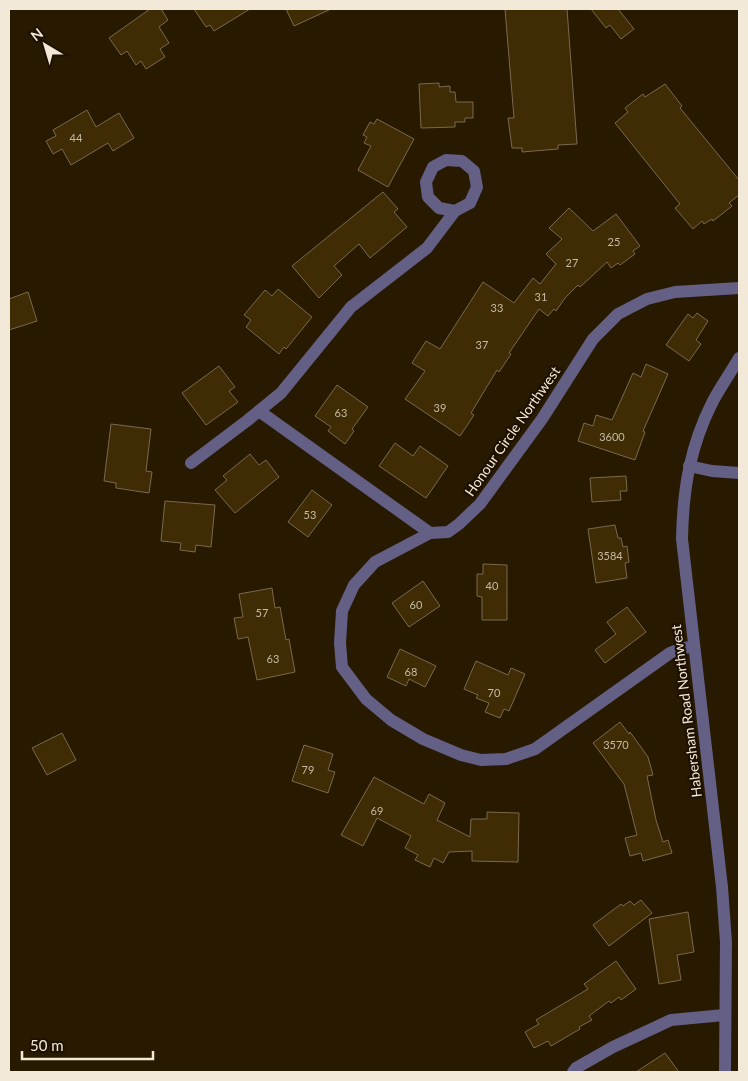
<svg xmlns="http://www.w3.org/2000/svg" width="748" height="1081" viewBox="0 0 748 1081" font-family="Lato,sans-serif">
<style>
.building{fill:#3f2c05;stroke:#7a694c}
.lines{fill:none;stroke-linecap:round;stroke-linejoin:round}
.minor{stroke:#635f85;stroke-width:12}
.labels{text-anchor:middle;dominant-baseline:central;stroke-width:4.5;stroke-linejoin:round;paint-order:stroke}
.number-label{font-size:11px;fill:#c6baa4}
.street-label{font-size:14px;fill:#f3e9d9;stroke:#1f1100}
</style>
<rect width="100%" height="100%" fill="#281a00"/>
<!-- building -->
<g class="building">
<polygon points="150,9 161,9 168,20 159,27 169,43 160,49 165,57 146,69 141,61 136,65 127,51 121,55 109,38"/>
<polygon points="194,9 250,9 214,31 210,25 206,27"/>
<polygon points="286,9 331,9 294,26"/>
<polygon points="505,9 567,9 577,144 558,145 558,149 522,152 522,148 512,148 508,118 514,118"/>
<polygon points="591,9 618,9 634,29 621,39 610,25 606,28"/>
<polygon points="439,83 439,87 450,86 450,92 455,92 456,102 473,102 473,118 465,118 465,122 455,122 455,127 421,128 419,84"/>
<polygon points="665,84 682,106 680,108 739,180 739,195 729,203 732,206 713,221 712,219 704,224 702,221 693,229 675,208 680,204 615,123 628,112 625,108 643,94 645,97"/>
<polygon points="87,110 96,127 119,113 134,138 113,151 108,143 71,165 62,149 53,154 46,141 56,136 53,130"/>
<polygon points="377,119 414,139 388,187 358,170 371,146 364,143 367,137 363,135 370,122 374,124"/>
<polygon points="383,192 398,209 394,212 407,227 370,258 359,244 334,266 342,275 319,298 292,266"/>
<polygon points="569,208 593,231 616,214 640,246 633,251 635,254 620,265 618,263 611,268 607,262 580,287 578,285 565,298 556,311 554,309 548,316 539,309 509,353 511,354 499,372 497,370 471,413 474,415 460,436 405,399 425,371 412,363 426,341 440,349 483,282 514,303 533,278 540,284 556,264 546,254 562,239 549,228"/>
<polygon points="278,289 312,317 286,349 284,347 279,354 246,327 251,320 244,315 265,290 272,296"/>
<polygon points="28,292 37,321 9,330 9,299"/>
<polygon points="697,313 708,321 696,340 701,344 689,361 666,345 688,314 693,318"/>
<polygon points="646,364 668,374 643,431 645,432 635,460 578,441 584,423 593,426 596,415 612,420 633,373 641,377"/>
<polygon points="219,366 235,387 229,391 238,402 206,425 182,393"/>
<polygon points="337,385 368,407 352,429 354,431 345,444 328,431 331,427 315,416"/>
<polygon points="111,424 151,429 146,471 152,472 149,493 116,488 116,483 104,481"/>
<polygon points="395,443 413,456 420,446 448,466 426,498 379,466"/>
<polygon points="250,454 259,465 266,460 279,477 235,513 215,490 227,480 223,476"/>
<polygon points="626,476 627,491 620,491 621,500 592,502 590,478"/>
<polygon points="312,490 332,505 308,537 288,522"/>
<polygon points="165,501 215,505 211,547 196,545 195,552 180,550 181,543 161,541"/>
<polygon points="615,525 618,538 621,538 623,547 627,546 629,562 625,563 627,578 596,583 588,529"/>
<polygon points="483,564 507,565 507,620 482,620 482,597 477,596 477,574 483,574"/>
<polygon points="423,581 440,606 409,627 392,603"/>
<polygon points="272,588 275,608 280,607 286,640 289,639 295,672 257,680 248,637 238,639 234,618 243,617 239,594"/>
<polygon points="627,607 646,632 605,663 595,650 616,634 607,622"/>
<polygon points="400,649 436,666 425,687 409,679 406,686 387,677"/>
<polygon points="476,661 508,675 511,668 525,674 509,711 504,709 500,718 485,712 489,703 476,698 478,695 464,689"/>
<polygon points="620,722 629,734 630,732 648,757 653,775 647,776 656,820 663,842 668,840 672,853 643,861 641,853 630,856 625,838 637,835 624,784 593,743"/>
<polygon points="62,733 76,760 47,775 32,748"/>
<polygon points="304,745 333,754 328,770 335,772 328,793 292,781"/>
<polygon points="374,777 424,804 429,794 445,803 437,820 470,837 471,819 487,819 487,812 519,813 518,862 472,861 472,851 449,852 443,863 434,858 430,867 415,860 418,855 405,848 411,836 377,818 363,846 341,835"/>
<polygon points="641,900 652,913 609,946 593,925 621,904 623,906 630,901 634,905"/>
<polygon points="688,912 694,952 677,955 681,980 659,984 649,919"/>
<polygon points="616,961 636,989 621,1000 619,997 611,1003 609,1001 589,1016 592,1020 579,1027 580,1029 551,1046 548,1041 534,1048 525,1032 539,1024 536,1020 588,989 584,984"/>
<polygon points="665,1053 679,1072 636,1072"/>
</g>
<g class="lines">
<!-- minor -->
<g class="minor">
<polyline points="259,411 430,533"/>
<polyline points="191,463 248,420 281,393 351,307 427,248 455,211 470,203 477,187 474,171 462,161 446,160 433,167 426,182 428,197 439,208 455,211"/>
<polyline points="689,466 712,471 739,473"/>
<polyline points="693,647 682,648 670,653 535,749 506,759 481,760 461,755 423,739 391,720 366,699 342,667 340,643 342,611 354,585 375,562 430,533 448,532 459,524 480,504 542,419 593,339 618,314 647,299 675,292 739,288"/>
<polyline points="573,1072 576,1068 613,1047 671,1020 724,1015"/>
<path d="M725,1072l1,-130 -4,-55 -40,-348c1,-50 8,-93 31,-138 8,-15 18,-29 26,-43"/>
</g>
</g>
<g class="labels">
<!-- number labels -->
<g class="number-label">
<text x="76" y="137">44</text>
<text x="614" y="241">25</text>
<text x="572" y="262">27</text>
<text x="541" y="296">31</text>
<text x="497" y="307">33</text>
<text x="482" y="344">37</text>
<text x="440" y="407">39</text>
<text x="341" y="412">63</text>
<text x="612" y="436">3600</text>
<text x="310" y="514">53</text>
<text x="610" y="555">3584</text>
<text x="492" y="585">40</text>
<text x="416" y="604">60</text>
<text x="262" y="612">57</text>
<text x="273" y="658">63</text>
<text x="411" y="671">68</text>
<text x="494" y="692">70</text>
<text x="616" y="744">3570</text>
<text x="308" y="769">79</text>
<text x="377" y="810">69</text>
</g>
<!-- street labels -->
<g class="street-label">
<text transform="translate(512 431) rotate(-55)">Honour Circle Northwest</text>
<text transform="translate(686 711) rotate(-97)">Habersham Road Northwest</text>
</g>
</g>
<!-- border -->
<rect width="748" height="1081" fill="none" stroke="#f3e9d9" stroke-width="20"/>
<!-- north arrow -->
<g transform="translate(45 45) rotate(322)" stroke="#1f1100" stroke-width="4" paint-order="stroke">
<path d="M0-4L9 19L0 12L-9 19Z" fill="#f3e9d9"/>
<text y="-8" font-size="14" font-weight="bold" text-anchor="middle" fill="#f3e9d9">N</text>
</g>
<!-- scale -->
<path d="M22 1051v8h131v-8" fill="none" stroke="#f3e9d9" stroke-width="2.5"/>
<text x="30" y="1051" font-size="15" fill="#f3e9d9" stroke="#1f1100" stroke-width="4" paint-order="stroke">50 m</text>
</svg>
